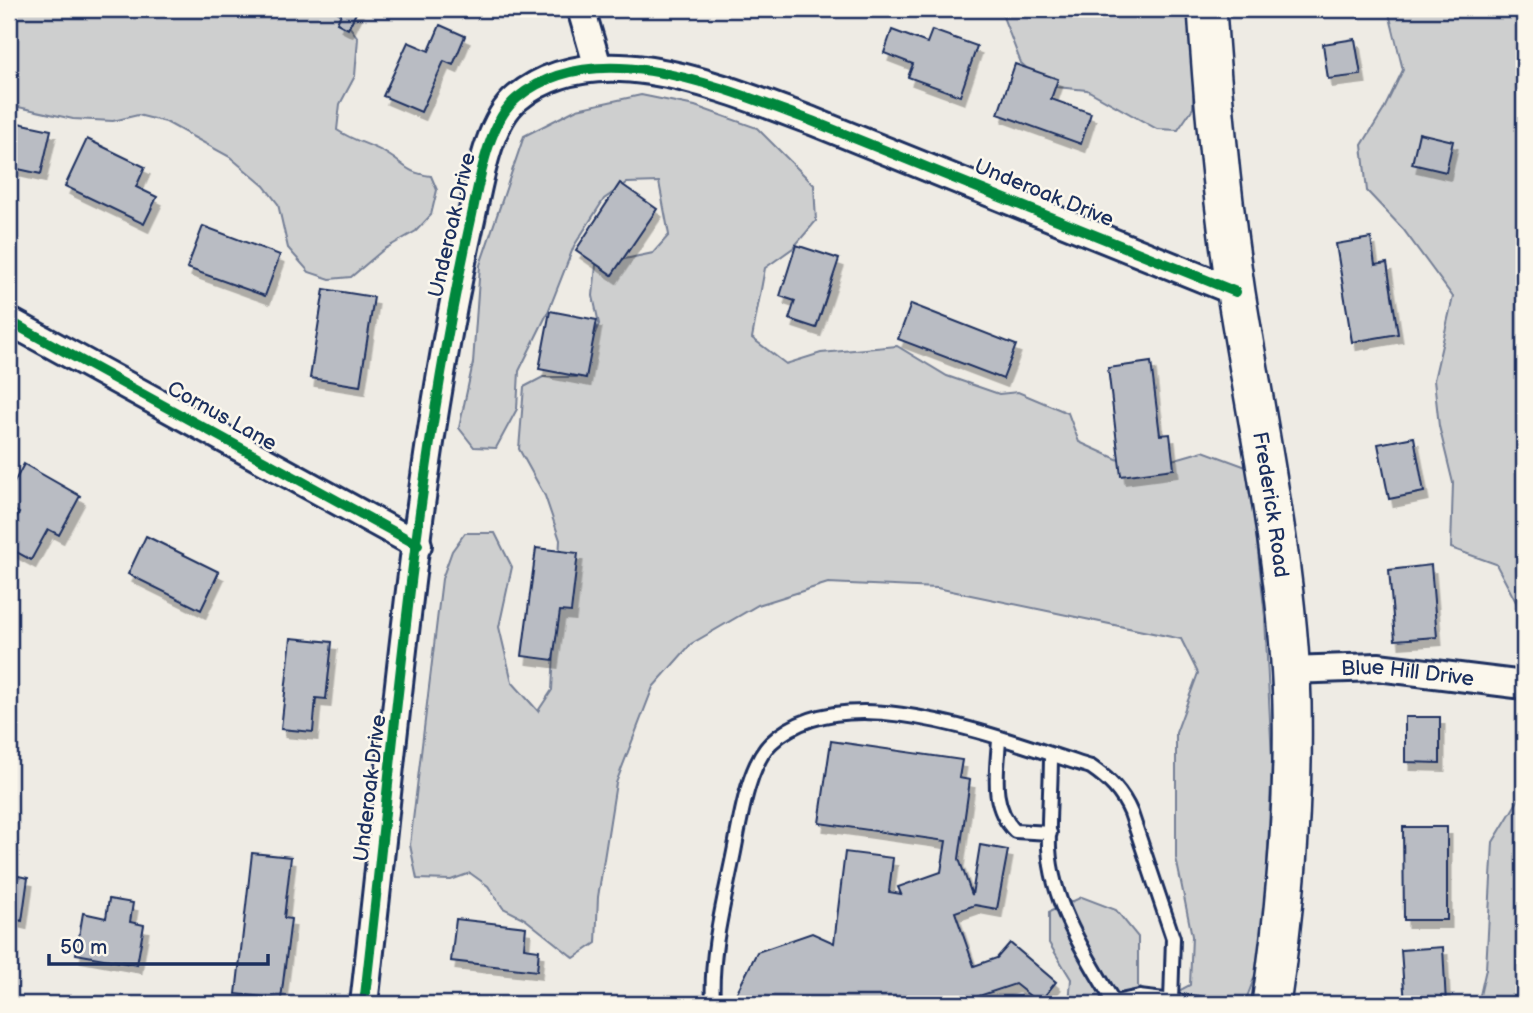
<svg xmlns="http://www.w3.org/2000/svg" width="1533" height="1013" viewBox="0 0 1533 1013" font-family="'Balsamiq Sans',sans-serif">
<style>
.green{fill:#cecfcf;stroke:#747f96;stroke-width:2}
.building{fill:#b9bcc3;stroke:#1b2f5e;stroke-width:2;filter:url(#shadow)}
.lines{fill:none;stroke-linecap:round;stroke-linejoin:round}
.lane-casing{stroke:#1b2f5e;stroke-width:18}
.street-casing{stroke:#1b2f5e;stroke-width:32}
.secondary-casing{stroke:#1b2f5e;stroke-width:42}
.lane{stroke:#fbf7ec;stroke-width:12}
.street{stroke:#fbf7ec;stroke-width:26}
.secondary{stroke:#fbf7ec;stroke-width:37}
.cycleway-casing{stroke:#fbf7ec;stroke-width:15}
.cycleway{stroke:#00873e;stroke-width:10}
.labels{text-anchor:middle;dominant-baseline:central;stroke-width:5;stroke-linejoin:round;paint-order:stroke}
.street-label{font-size:21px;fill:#1b2f5e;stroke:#fbf7ec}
</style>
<defs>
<filter id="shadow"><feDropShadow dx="4.5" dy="8" stdDeviation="0" flood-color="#0004"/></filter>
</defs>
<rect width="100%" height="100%" fill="#eeebe4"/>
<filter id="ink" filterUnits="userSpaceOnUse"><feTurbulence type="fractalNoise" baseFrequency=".0143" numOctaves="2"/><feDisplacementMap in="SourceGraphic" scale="14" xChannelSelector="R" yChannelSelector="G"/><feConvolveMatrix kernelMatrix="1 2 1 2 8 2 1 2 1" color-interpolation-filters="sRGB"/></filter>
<g filter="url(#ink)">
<!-- green -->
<g class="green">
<path d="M9,9h323l8,5 18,24 -3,38 -15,28 -3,26c18,12 34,14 50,24 20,12 18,18 44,22l6,14 -6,25 -15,16 -33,19 -32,27 -21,2 -21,-7 -21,-24 -10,-44 -14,-18 -34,-29 -64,-35 -28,-7 -25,6 -40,-2 -64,-14z"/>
<polygon points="1000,9 1197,9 1193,108 1178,130 1157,129 1087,90 1046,86 1021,63"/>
<polygon points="1388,9 1524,9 1524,617 1496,564 1451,548 1453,483 1439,426 1434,380 1453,297 1403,229 1367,191 1362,145 1383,111 1403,70"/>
<polygon points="641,95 695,106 757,128 814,185 816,221 793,248 765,268 752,338 786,364 821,353 897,346 947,376 999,394 1018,392 1068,413 1079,442 1130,465 1165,462 1203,451 1249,468 1265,617 1272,760 1263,955 1247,997 1229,1004 1069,1004 1071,979 1049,943 1049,912 1082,897 1116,910 1138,937 1138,987 1162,1000 1190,985 1192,936 1176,858 1176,733 1198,673 1181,639 937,588 828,583 758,605 691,644 653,687 616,783 598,897 596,943 574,958 525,919 503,908 488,886 470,873 451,880 417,879 410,845 442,579 452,551 465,533 495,533 512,567 499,627 512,682 538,711 552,690 560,540 545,496 519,449 524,387 543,377 576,377 599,324 593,296 596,265 653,253 669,235 659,182 627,183 604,199 574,246 548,312 519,371 517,409 496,448 474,447 459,428 473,363 480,265 524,136 577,109"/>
<polygon points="1524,779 1524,1004 1478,1004 1486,969 1493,842 1522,794"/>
</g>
<!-- building -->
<g class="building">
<polygon points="343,9 358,9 348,29 337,23"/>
<polygon points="440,25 465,36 453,65 444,61 421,112 383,96 408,42 429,51"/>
<polygon points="892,30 927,43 932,30 977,46 960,96 908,77 913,64 884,53"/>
<polygon points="1355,39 1361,75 1328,79 1323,44"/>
<polygon points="1015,64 1058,79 1051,99 1091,113 1081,144 998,114"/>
<polygon points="9,121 51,130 41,174 9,167"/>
<polygon points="1419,133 1453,141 1446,172 1412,164"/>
<polygon points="87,139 145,167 136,187 157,197 144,224 65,186"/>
<polygon points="620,183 657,209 612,275 576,250"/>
<polygon points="203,226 280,255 265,296 187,268"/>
<polygon points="1371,238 1375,265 1387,263 1398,334 1352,342 1336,244"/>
<polygon points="796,245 839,259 816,328 789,319 795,301 780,296"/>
<polygon points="324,289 374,297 360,386 310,378"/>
<polygon points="911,304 1016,345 1003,379 898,339"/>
<polygon points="550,311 597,320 586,378 539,369"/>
<polygon points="1151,362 1160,435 1170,434 1174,469 1121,476 1108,368"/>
<polygon points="1414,437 1424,492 1389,499 1378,444"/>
<polygon points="24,464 80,496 59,535 48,529 31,560 9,548 9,530 19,513 9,507 9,492"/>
<polygon points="146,536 219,572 201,610 128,574"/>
<polygon points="536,548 578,553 571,612 560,611 553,660 522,656"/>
<polygon points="1431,565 1437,637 1395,640 1389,570"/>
<polygon points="291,638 332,642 326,699 316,698 313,732 281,729"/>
<polygon points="1405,717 1440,717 1440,763 1405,762"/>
<polygon points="831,741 962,760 959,778 970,780 959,859 972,895 980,845 1008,850 997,909 975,905 955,912 974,966 997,958 1010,943 1056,982 1039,1003 1015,984 955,1004 735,1004 733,1000 757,952 812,933 834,943 845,852 893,858 889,892 901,894 898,887 941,872 946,841 819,823"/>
<polygon points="1403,827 1447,827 1447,920 1404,920"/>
<polygon points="252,853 291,857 284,918 291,919 281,999 236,994"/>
<polygon points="9,874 28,878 22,921 9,918"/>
<polygon points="109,899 133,903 130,922 144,925 137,965 76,954 83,913 106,918"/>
<polygon points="456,919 526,927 524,948 539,950 537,971 451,961"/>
<polygon points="1443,947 1446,1004 1405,1004 1401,950"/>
</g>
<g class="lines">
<!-- lane casing -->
<g class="lane-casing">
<g id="lane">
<path d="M999,740c-2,33 -9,66 16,91l35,2"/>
<path d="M1051,755c0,31 -3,62 -2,93 3,56 36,106 64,153"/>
<path d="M713,1004c-3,-51 11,-102 21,-152 6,-31 14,-87 37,-109 74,-71 236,-1 320,24 19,13 31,25 40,46l42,125 -2,63"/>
<polyline points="1106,1004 1139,997 1199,1004"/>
</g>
</g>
<!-- street casing -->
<g class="street-casing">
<g id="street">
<polyline points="581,9 598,67"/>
<polyline points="9,321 418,545"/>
<path id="s1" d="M1289,670l89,-3 146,18"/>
<path d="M364,1004c30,-257 50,-528 106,-780 8,-35 17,-102 47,-126 80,-66 211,-8 295,23l424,171"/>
</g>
</g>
<!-- secondary casing -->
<g class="secondary-casing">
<g id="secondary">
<path id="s2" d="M1207,9c6,95 15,190 29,284 22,136 52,273 56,410 2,101 -6,201 -21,301"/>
</g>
</g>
<!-- lane -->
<use href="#lane" class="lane"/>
<!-- street -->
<use href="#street" class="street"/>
<!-- secondary -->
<use href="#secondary" class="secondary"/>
<!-- cycleway casing -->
<g class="cycleway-casing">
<g id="cycleway">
<polyline points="9,321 418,545"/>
<path d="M364,1004c30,-257 50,-528 106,-780 8,-35 17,-102 47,-126 80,-66 211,-8 295,23l424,171"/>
</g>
</g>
<!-- cycleway -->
<use href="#cycleway" class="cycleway"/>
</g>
</g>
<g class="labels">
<!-- street labels -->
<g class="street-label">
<text transform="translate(1044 193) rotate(22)">Underoak Drive</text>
<text transform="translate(452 225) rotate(-77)">Underoak Drive</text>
<text transform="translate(222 416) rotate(29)">Cornus Lane</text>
<text stroke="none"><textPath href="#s2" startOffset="500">Frederick Road</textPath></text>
<text stroke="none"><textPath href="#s1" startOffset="119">Blue Hill Drive</textPath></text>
<text transform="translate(370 788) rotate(-83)">Underoak Drive</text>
</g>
</g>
<!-- margin -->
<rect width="1533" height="1013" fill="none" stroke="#fbf7ec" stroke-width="35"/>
<rect x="18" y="18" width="1498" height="978" fill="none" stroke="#1b2f5e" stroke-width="2.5" filter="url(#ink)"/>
<!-- scale -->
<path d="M49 954v10h219v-10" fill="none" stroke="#1b2f5e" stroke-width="3.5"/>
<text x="60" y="954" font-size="21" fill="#1b2f5e" stroke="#fbf7ec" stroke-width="5" paint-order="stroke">50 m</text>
</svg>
